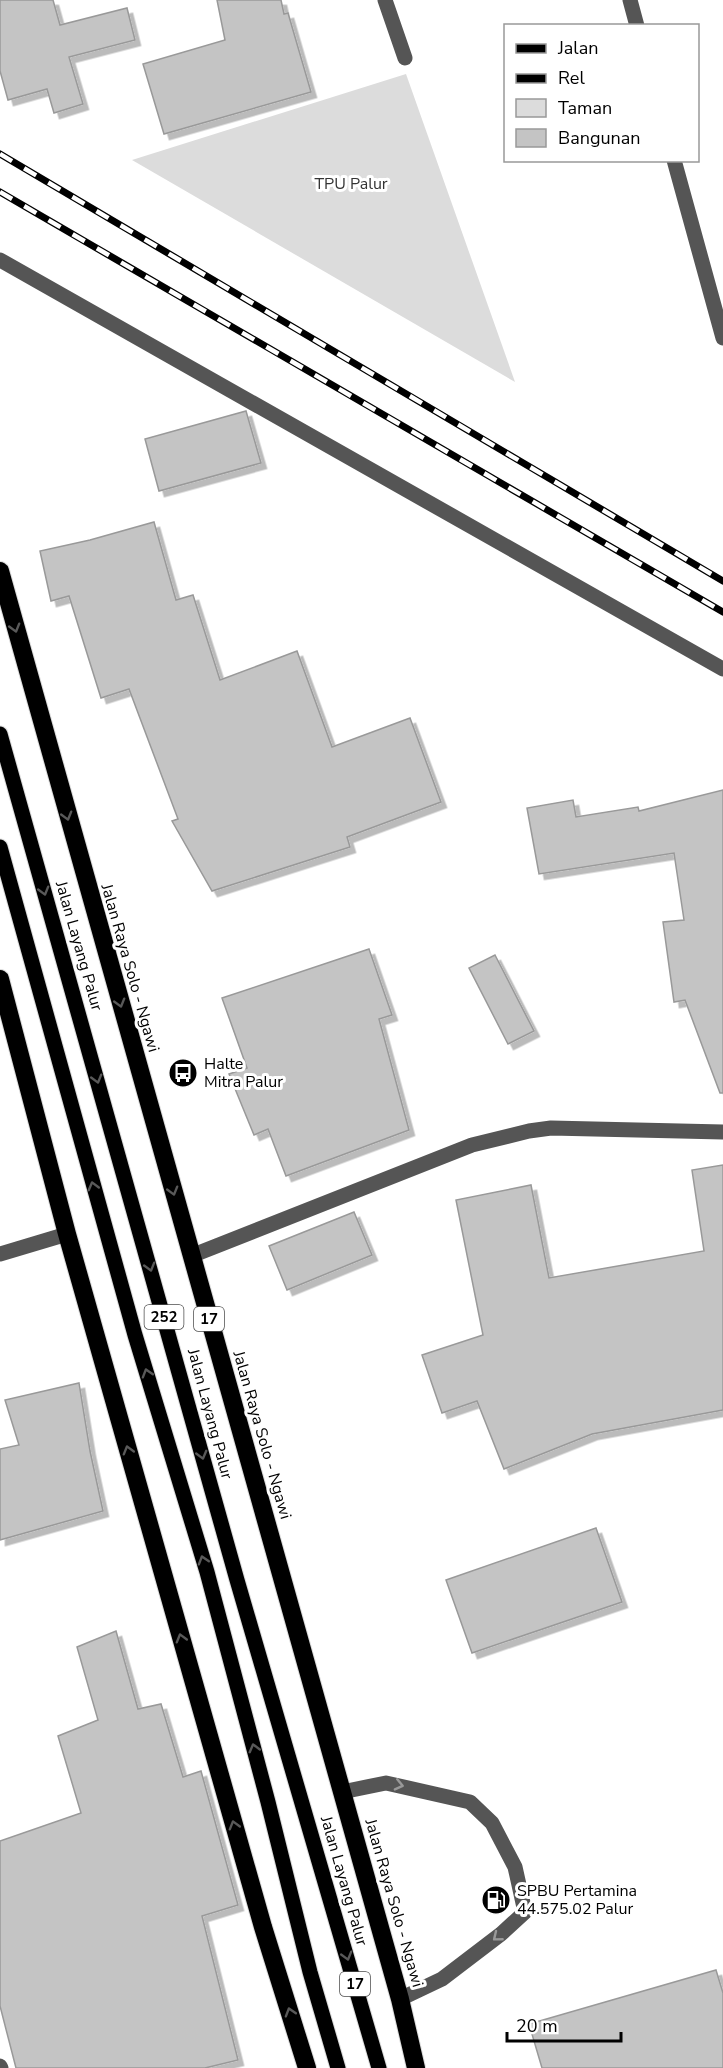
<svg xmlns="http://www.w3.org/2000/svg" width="723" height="2068" viewBox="0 0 723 2068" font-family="'Nunito Sans',sans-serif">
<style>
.green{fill:#dcdcdc}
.building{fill:#c4c4c4;stroke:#999;stroke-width:1.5;filter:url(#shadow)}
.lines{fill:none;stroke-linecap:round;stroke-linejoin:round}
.major-casing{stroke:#dbdbdb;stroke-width:17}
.highway-casing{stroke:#dbdbdb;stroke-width:20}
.minor{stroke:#555;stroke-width:15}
.major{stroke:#000;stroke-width:15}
.highway{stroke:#000;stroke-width:18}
.rail-casing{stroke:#000;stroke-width:7}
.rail{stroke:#fff;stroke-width:4.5;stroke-dasharray:14;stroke-linecap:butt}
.oneway{stroke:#595959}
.oneway2{stroke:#999}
.labels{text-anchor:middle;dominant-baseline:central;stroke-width:6;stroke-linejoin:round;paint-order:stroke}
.shield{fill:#fff;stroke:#4c4c4c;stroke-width:1.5}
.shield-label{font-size:15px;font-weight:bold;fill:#000}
.park-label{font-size:16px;fill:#333;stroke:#fff}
.street-label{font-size:16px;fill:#000;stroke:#fff}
.poi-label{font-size:16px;fill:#000;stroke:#fff;text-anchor:start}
</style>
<defs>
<filter id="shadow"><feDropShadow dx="5.5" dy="5.5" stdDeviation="0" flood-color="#0004"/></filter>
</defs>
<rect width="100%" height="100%" fill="#fff"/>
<!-- green -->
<polygon class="green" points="406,74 515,382 132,160"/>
<!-- building -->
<g class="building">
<polygon points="0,0 53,0 60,25 127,8 135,40 69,57 83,104 54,113 47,89 8,100 0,71"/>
<polygon points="217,0 281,0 284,14 288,13 311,92 164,134 143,64 225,40"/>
<polygon points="246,411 261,463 159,491 145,439"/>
<polygon points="154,522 176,600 193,595 220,680 297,651 332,747 410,718 441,802 347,837 350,847 212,891 172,821 178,819 129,689 101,698 69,596 51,601 40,551 90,540"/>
<polygon points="723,790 723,1093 720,1093 685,1000 674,1002 663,922 684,920 674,853 539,874 527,808 573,800 576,817 638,807 639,811"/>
<polygon points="369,949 392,1015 379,1019 409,1130 286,1176 268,1129 254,1135 229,1074 247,1068 222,998"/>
<polygon points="495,955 534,1031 508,1044 469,968"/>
<polygon points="723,1165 723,1410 592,1434 504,1469 477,1401 442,1413 422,1355 483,1335 456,1200 531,1185 549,1278 704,1251 692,1170"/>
<polygon points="354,1212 372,1255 287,1290 269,1246"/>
<polygon points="79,1383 90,1451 103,1511 0,1540 0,1449 19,1445 5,1400"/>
<polygon points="596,1528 622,1602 472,1653 446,1580"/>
<polygon points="116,1631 138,1709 161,1704 183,1777 201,1771 238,1905 202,1916 238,2060 205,2068 16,2068 0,2006 0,1841 81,1813 58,1736 98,1720 77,1647"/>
<polygon points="716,1970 723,1993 723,2068 542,2068 529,2024"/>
</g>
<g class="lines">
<!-- major casing -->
<g class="major-casing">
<g id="major">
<polyline points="0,734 237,1580 379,2068"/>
<polyline points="0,847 135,1335 207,1572 268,1802 310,1972 338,2068"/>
</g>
</g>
<!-- highway casing -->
<g class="highway-casing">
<g id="highway">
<polyline points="0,571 400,1999 416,2068"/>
<polyline points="0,979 67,1234 263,1927 307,2068"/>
</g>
</g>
<!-- minor -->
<g class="minor">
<polyline points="385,0 405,58"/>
<polyline points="630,0 637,26"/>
<polyline points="674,160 723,338"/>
<polyline points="0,260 723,669"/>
<polyline points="0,1254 67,1234"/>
<polyline points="191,1256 472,1145 529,1131 551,1128 723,1132"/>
<polyline points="342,1792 386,1783 470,1802 492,1823 515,1867 525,1912 501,1934 442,1979 400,1999"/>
<polyline points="0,2066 1,2068"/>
</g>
<!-- major -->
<use href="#major" class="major"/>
<!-- highway -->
<use href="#highway" class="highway"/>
<!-- rail casing -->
<g class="rail-casing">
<g id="rail">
<polyline points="0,154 723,581"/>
<polyline points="0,192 723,612"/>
</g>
</g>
<!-- rail -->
<use href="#rail" class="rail"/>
</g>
<!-- one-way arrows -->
<defs><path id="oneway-chevron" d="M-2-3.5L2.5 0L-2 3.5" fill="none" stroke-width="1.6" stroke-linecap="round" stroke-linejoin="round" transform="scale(1.5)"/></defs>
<g class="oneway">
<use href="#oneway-chevron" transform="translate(15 628) rotate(74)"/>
<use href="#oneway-chevron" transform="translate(67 816) rotate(74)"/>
<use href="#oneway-chevron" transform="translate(44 891) rotate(74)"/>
<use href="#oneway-chevron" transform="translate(120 1003) rotate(74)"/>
<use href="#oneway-chevron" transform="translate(97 1079) rotate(74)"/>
<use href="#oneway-chevron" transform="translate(93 1186) rotate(-105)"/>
<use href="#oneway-chevron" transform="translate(173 1191) rotate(74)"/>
<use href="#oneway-chevron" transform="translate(150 1267) rotate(74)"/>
<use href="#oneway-chevron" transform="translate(147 1373) rotate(-107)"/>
<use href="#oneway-chevron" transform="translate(128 1450) rotate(-106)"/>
<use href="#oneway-chevron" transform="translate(202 1455) rotate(75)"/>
<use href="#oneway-chevron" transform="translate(203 1560) rotate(-107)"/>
<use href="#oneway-chevron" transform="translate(181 1638) rotate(-106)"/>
<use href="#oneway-chevron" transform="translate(254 1748) rotate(-105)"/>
<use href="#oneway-chevron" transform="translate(234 1825) rotate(-106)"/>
<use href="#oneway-chevron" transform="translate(347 1956) rotate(74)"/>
<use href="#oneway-chevron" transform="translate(290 2012) rotate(-107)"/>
</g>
<g class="oneway2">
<use href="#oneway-chevron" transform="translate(399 1785) rotate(13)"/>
<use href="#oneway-chevron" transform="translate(497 1937) rotate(141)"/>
</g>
<!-- icons -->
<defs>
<g id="bus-disc" transform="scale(1.5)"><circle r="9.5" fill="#000" stroke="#fff"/><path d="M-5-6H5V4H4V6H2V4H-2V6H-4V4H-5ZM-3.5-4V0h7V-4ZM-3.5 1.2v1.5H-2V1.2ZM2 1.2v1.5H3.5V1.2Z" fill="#fff"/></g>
<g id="fuel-disc" transform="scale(1.5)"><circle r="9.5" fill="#000" stroke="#fff"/><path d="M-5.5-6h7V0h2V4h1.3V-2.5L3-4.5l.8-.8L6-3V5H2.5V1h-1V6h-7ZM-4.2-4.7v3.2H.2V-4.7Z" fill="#fff"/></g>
</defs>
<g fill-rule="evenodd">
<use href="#bus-disc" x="183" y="1073"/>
<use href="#fuel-disc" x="496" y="1900"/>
</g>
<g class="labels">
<!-- shield labels -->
<g class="shield">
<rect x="144.5" y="1305" width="39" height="24" rx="4.5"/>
<rect x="194" y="1307" width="30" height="24" rx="4.5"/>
<rect x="340" y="1972" width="30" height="24" rx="4.5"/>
</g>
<g class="shield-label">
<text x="164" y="1317">252</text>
<text x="209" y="1319">17</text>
<text x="355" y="1984">17</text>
</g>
<!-- park labels -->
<g class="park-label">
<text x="351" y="184">TPU Palur</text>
</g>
<!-- street labels -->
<g class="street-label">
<text transform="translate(79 946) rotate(74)">Jalan Layang Palur</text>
<text transform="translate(130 968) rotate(74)">Jalan Raya Solo - Ngawi</text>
<text transform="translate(210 1414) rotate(75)">Jalan Layang Palur</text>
<text transform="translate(262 1435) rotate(74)">Jalan Raya Solo - Ngawi</text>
<text transform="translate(344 1881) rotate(74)">Jalan Layang Palur</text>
<text transform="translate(394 1903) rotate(74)">Jalan Raya Solo - Ngawi</text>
</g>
<!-- poi labels -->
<g class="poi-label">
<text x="204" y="1064">Halte<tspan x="204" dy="18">Mitra Palur</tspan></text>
<text x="517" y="1891">SPBU Pertamina<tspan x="517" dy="18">44.575.02 Palur</tspan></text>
</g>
</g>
<!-- legend -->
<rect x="504" y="24" width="195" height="138" fill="#ffffff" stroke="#999999" stroke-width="1.5"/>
<rect x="516" y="44" width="30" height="9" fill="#000000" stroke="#999999" stroke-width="1.5"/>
<text x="558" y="54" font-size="18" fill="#000000">Jalan</text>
<rect x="516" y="74" width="30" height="9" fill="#000000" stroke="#999999" stroke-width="1.5"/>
<text x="558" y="84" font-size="18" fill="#000000">Rel</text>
<rect x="516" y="99" width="30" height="18" fill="#dcdcdc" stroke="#999999" stroke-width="1.5"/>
<text x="558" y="114" font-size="18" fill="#000000">Taman</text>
<rect x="516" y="129" width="30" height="18" fill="#c4c4c4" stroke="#999999" stroke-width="1.5"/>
<text x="558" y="144" font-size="18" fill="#000000">Bangunan</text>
<!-- scale -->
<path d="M507 2032v9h114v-9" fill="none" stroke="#000000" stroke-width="3"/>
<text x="516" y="2032" font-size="18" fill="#000000" stroke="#ffffff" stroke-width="4.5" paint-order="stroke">20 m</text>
</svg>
